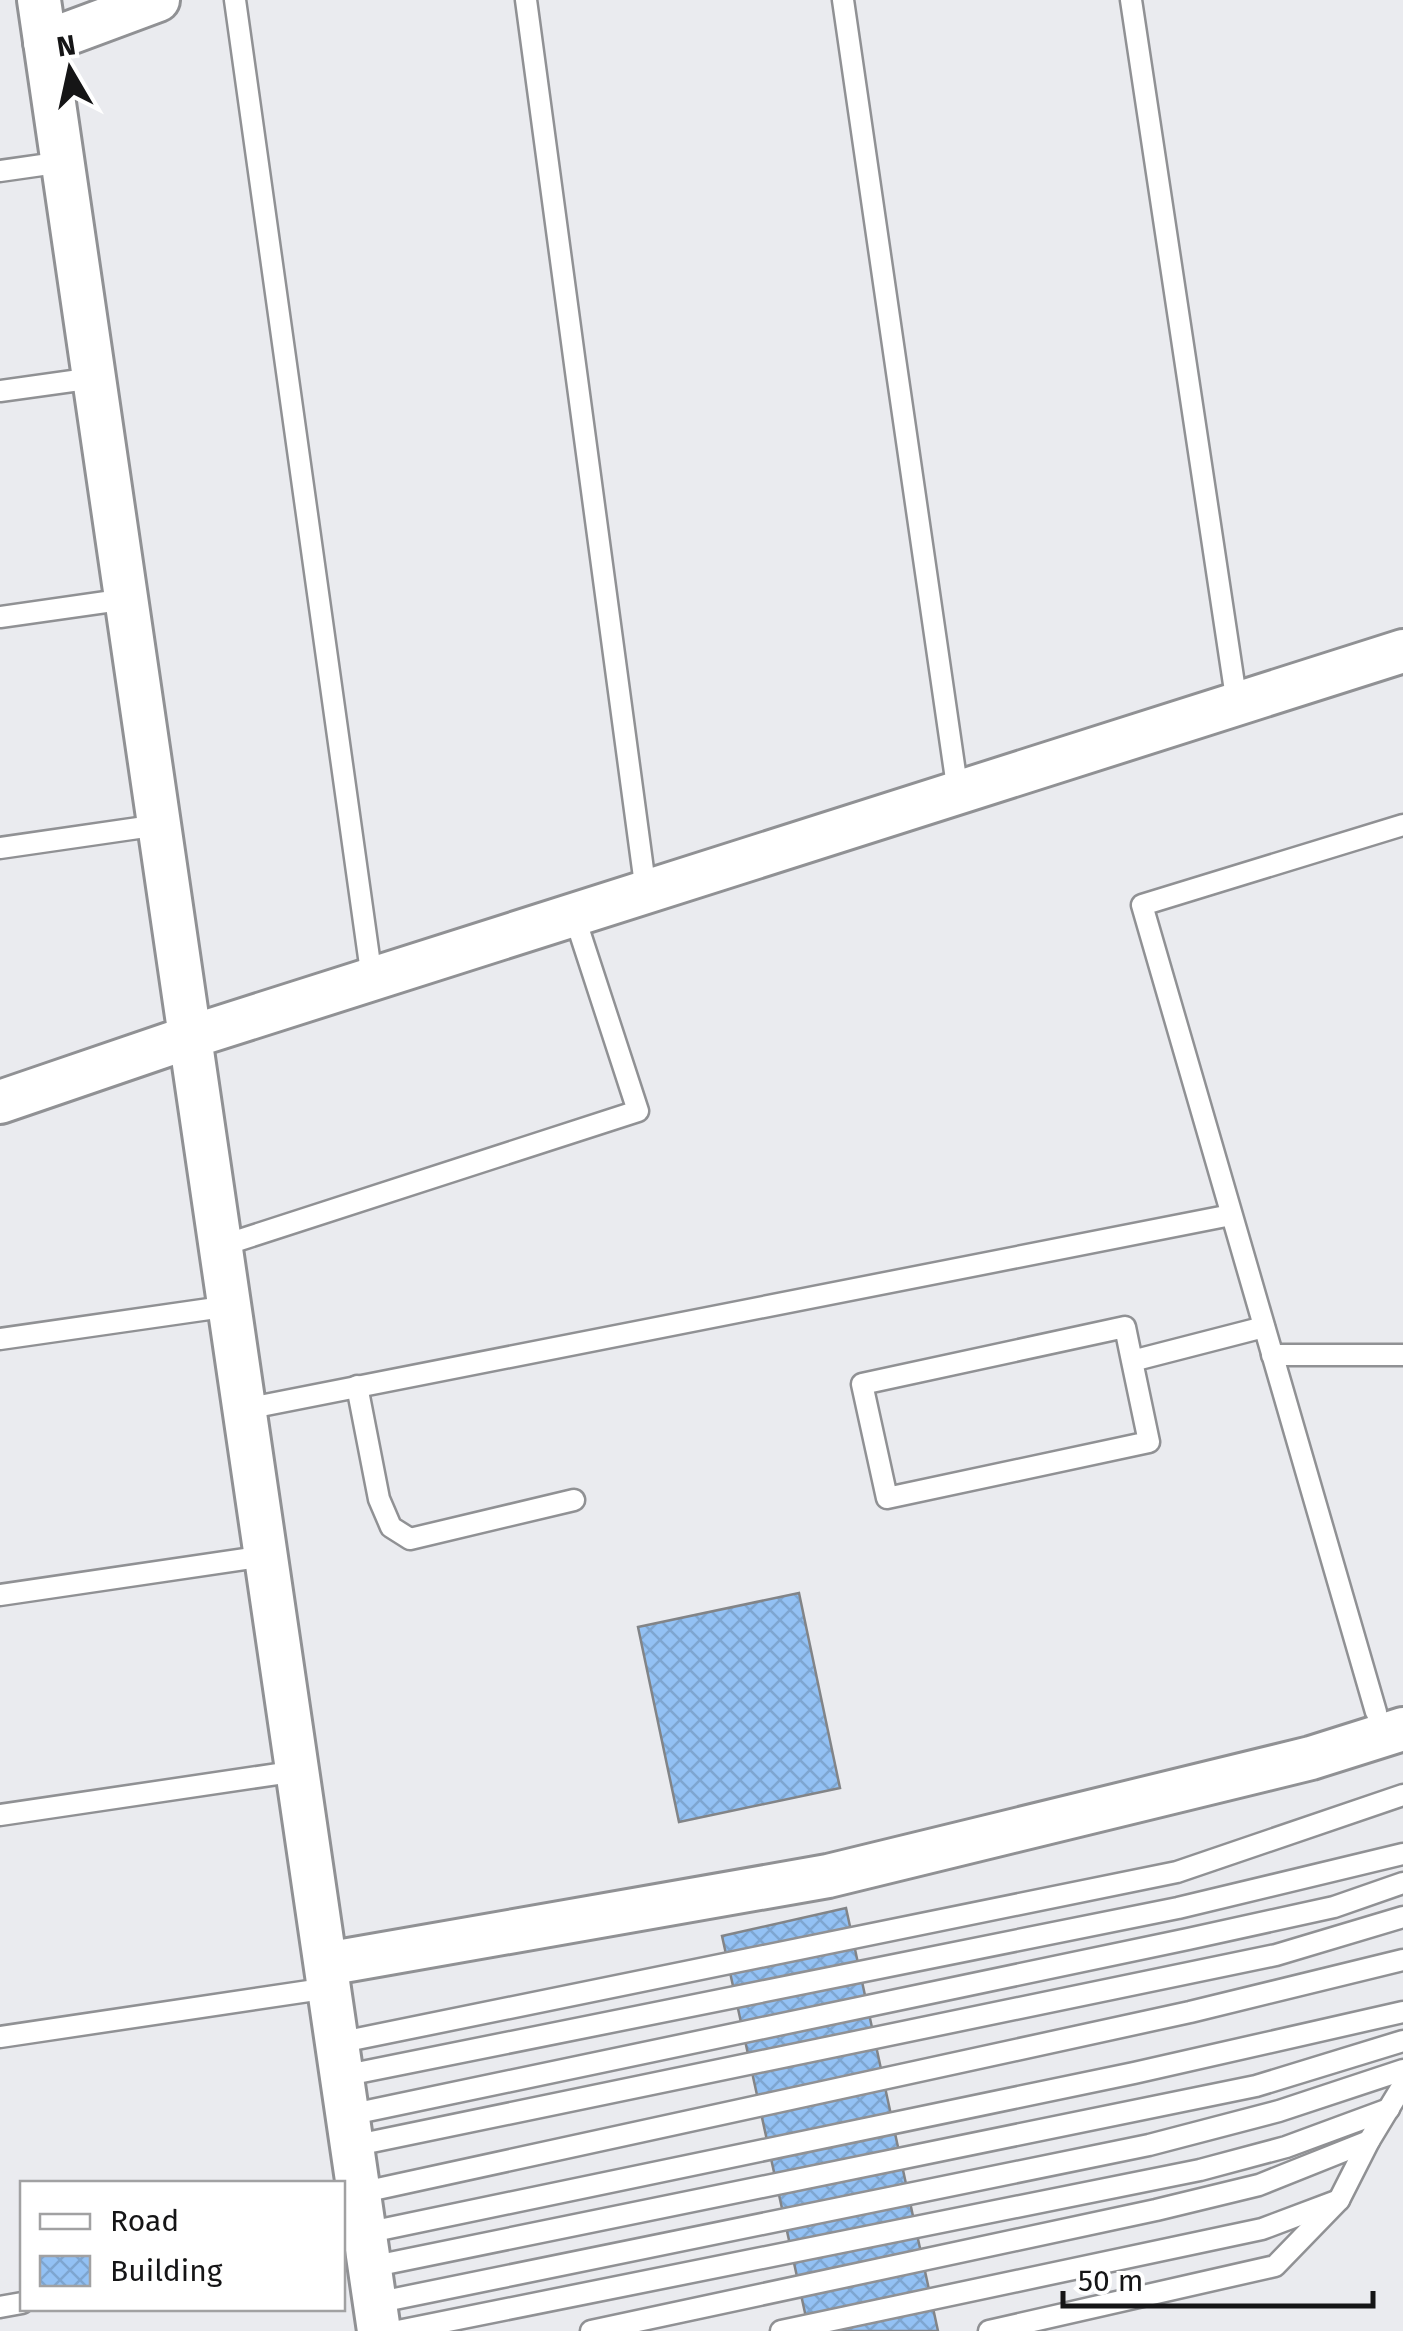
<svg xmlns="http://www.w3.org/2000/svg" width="1403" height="2331" viewBox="0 0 1403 2331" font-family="'Fira Sans',sans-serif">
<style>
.building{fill:url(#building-cross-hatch);stroke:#828487;stroke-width:2.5}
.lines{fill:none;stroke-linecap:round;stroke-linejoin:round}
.service-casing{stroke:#909194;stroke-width:25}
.minor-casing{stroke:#909194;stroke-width:48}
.service{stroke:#fff;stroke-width:20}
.minor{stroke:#fff;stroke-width:42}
</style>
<defs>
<pattern id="building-cross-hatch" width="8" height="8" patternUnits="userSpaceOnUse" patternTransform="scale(2.5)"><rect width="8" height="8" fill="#93c1f4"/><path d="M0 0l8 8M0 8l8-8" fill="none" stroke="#7ea5d0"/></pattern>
</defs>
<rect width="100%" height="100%" fill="#eaebef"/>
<!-- building -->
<g class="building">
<polygon points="799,1593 840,1788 679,1822 638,1627"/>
<polygon points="846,1908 938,2331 809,2331 722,1936"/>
</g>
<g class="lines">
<!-- service casing -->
<g class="service-casing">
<g id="service">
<polyline points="235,0 372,979"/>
<polyline points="526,0 646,892"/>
<polyline points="843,0 958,793"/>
<polyline points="1131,0 1237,704"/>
<polyline points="0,171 63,162"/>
<polyline points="0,391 94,378"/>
<polyline points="0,617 127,599"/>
<polyline points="0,848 159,825"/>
<polyline points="221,1246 638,1111 574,915"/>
<polyline points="0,1339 230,1306"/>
<polyline points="1272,1355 1403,1355"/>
<polyline points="1132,1361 1149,1442 887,1498 862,1384 1125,1327 1132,1361 1264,1327"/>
<polyline points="357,1386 379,1499 391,1527 410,1539 574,1500"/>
<polyline points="245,1409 1231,1215"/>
<polyline points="0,1595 266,1556"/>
<polyline points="1376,1712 1142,905 1403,825"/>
<polyline points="0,1815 298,1771"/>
<polyline points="0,2037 329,1988"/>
<polyline points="337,2043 1177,1872 1403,1795"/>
<polyline points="342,2076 1178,1908 1403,1854"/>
<polyline points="348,2115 1188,1939 1334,1907 1403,1883"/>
<polyline points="352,2146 1276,1955 1403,1917"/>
<polyline points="359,2193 1190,2012 1403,1960"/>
<polyline points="365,2233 1134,2073 1403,2012"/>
<polyline points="370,2267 1256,2086 1403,2041"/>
<polyline points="375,2303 1149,2145 1279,2111 1403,2070"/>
<polyline points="0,2307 22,2303"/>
<polyline points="398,2331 1200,2170 1286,2147 1389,2109"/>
<polyline points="591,2331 1156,2210 1259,2185 1369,2141"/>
<polyline points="781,2331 1262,2229 1339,2200"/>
<polyline points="989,2331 1275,2266 1339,2200 1369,2141 1403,2085"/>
</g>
</g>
<!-- minor casing -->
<g class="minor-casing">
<g id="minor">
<polyline points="45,42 158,0"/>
<polyline points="0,1102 190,1037 39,0"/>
<polyline points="326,1964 828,1876 1311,1758 1403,1729"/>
<polyline points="379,2331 190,1037 1403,651"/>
</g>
</g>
<!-- service -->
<use href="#service" class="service"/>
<!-- minor -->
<use href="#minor" class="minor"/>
</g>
<!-- legend -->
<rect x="20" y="2181" width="325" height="130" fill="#ffffff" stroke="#a1a1a2" stroke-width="2.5"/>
<rect x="40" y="2214" width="50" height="15" fill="#ffffff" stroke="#a1a1a2" stroke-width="2.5"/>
<text x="110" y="2231" font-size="30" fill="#151516">Road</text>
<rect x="40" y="2256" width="50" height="30" fill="url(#building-cross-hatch)" stroke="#a1a1a2" stroke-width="2.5"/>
<text x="110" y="2281" font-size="30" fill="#151516">Building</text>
<!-- north arrow -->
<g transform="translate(70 70) rotate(351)" stroke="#ffffff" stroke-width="8" paint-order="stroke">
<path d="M0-8L18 38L0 25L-18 38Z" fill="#151516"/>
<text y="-15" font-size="28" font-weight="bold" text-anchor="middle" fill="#151516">N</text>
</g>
<!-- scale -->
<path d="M1063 2291v15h310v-15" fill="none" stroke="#151516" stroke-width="5"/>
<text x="1078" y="2291" font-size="30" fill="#151516" stroke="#ffffff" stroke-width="8" paint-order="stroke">50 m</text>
</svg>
